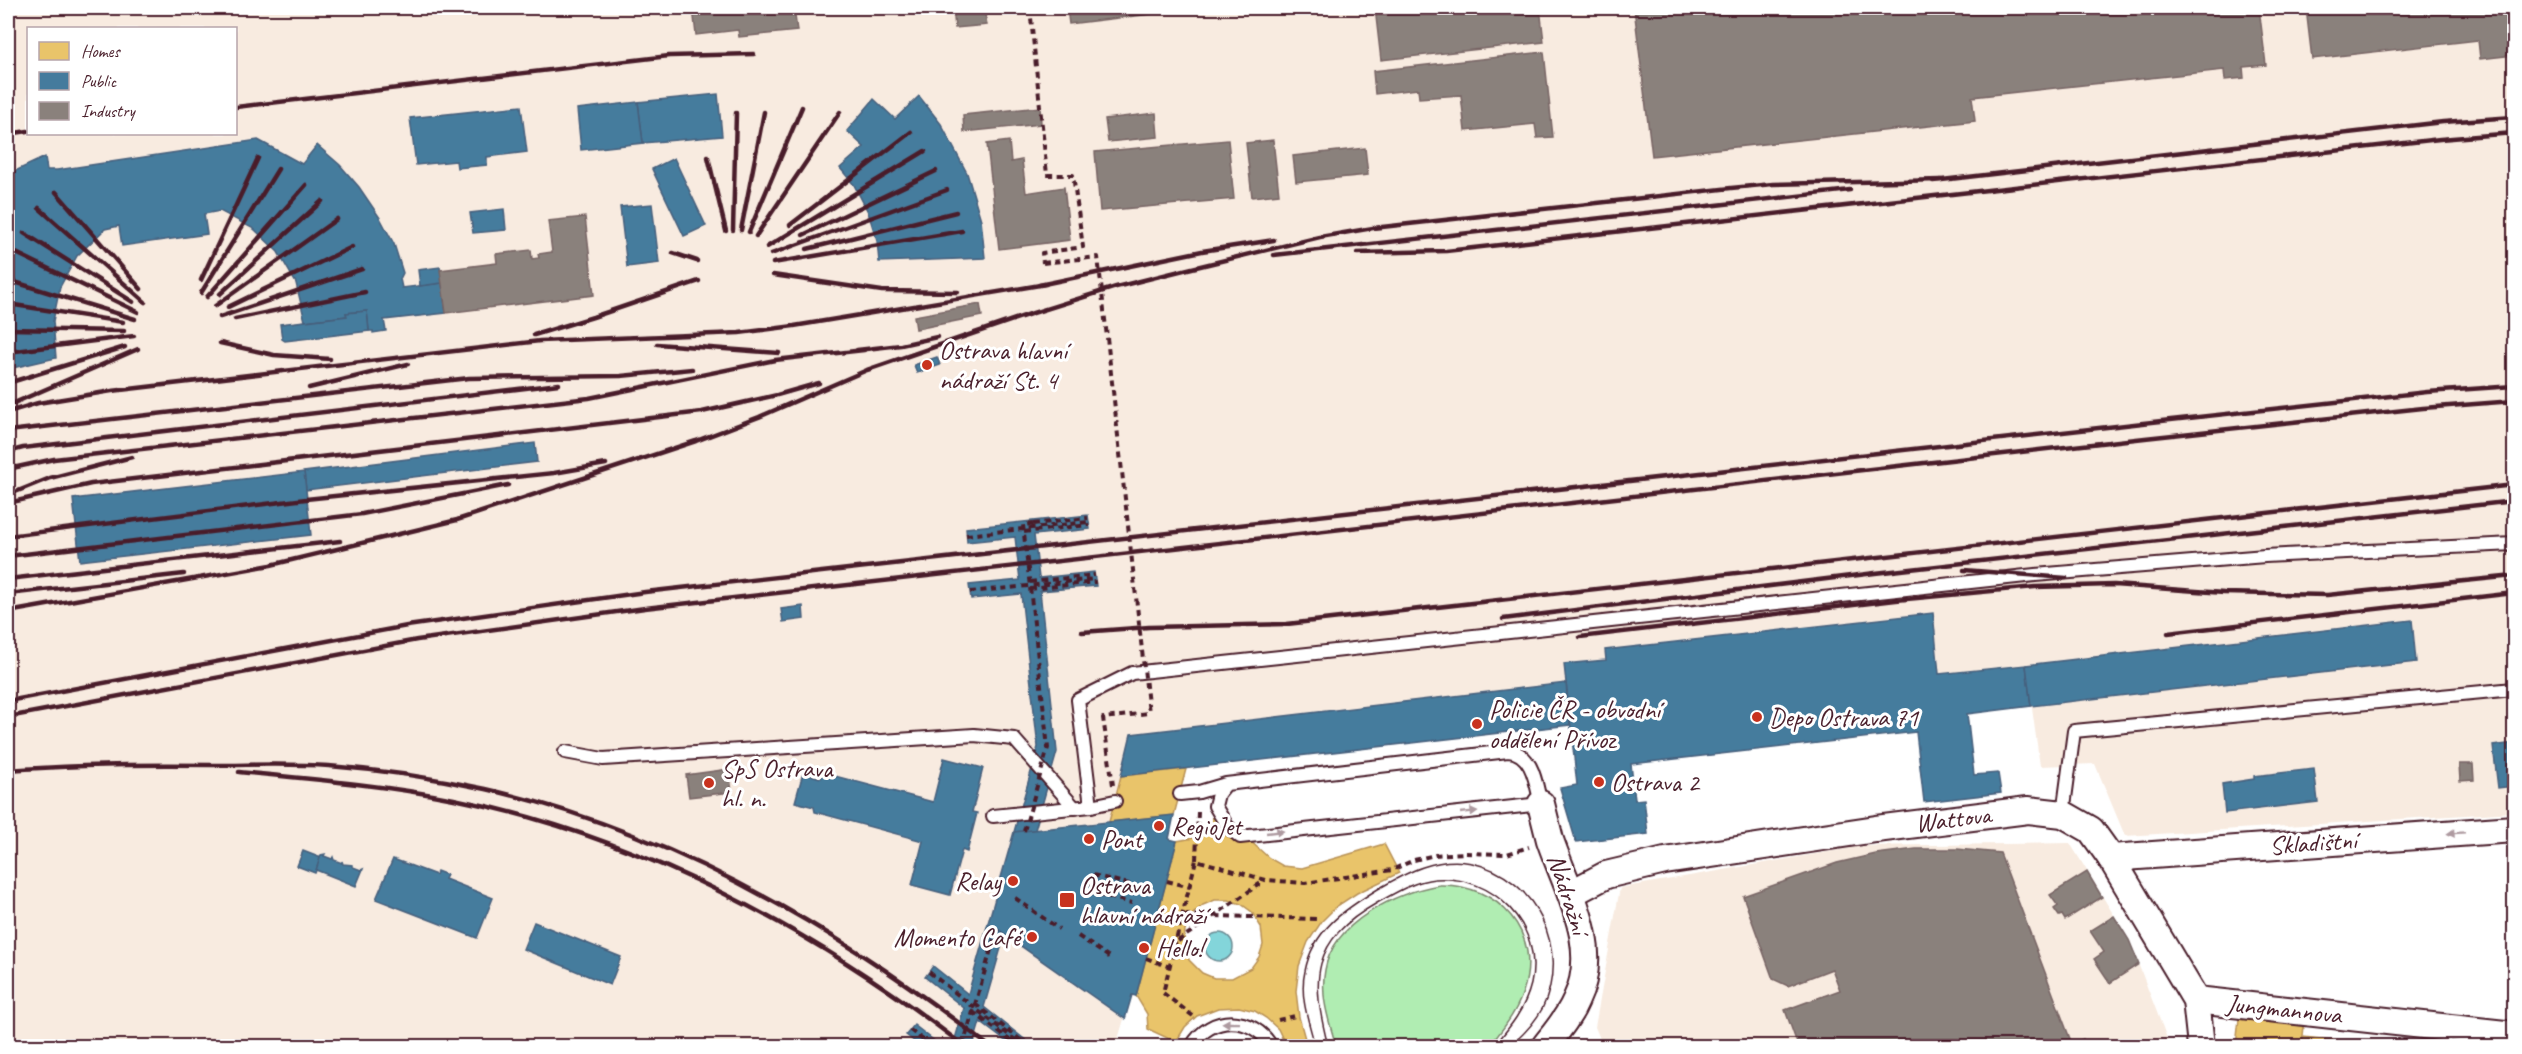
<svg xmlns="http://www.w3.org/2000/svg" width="2522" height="1054" viewBox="0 0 2522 1054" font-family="Caveat,sans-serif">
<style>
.built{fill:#f8ebe0;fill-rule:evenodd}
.green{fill:#b0edb2;stroke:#7d866e;stroke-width:1.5}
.water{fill:#83d5da;stroke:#6c8c94;stroke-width:1.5}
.homes{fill:#e9c46a;stroke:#b99257;stroke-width:1.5;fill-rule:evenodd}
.public{fill:#457b9d;stroke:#465f7b;stroke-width:1.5}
.industry{fill:#8a817c;stroke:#776464;stroke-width:1.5}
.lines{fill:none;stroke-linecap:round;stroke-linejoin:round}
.lane-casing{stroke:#4a1f2b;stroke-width:16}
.street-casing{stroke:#4a1f2b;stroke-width:30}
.path{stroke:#4a1f2b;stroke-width:4;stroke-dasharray:6 4.5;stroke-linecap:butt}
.lane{stroke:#fff;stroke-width:12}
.street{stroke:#fff;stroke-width:26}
.tram{stroke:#4a1f2b;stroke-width:1.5}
.rail{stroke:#4a1f2b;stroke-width:4.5}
.path-bridge{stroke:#4a1f2b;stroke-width:4;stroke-dasharray:6 4.5;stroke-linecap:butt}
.oneway{fill:#ae9aa0}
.poi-dot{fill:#c8321e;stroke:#fff;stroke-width:2}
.labels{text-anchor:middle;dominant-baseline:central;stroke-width:6;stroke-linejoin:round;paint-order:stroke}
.poi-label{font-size:26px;fill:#4a1f2b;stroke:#fff;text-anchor:start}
.street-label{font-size:26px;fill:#4a1f2b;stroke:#fff}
</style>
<rect width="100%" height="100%" fill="#fff"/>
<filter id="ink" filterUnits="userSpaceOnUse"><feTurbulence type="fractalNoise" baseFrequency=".0167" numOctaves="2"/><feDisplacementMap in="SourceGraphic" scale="12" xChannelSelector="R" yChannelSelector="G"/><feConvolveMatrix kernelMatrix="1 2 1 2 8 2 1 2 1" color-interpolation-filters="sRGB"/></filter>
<g filter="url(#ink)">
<!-- built -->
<g class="built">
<path d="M8,8h2506v804l-389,24 -30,-72 -55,2 -14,-101 -87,9 -7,-61 -306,34 1,10 -63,7 3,20 -429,49 -5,3 -24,86 65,-7 -5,23 8,3 -61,205h-1108zM28,28h208v106h-208z"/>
<polygon points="2070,843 2129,940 2170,1046 1603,1046 1595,1027 1620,888 1862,846"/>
</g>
<!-- green -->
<path class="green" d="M1440,885c59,-1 103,48 83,107 -6,19 -21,39 -34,54h-153c-7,-25 -16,-49 -11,-76 8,-48 72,-78 115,-85z"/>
<!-- water -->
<circle class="water" cx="1219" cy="947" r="14"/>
<!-- homes -->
<g class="homes">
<polygon points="1186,769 1174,815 1109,822 1121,776"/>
<path d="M1216,810l53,48 14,8 19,2 82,-24 15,29 -42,20 -20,13 -15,15 -14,21 -9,24 -3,25 3,26 8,29h-21l-8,-17 -12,-11 -11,-7 -16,-4 -21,1 -21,8 -12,11 -9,15 -28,-13 -1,-15 -11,-18 41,-155 22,-4 10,-11zM1215,900h14l12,4 11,8 9,15 2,18 -4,12 -8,11 -19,10h-18l-12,-5 -13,-13 -5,-17 1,-13 8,-16 10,-9z"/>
<polygon points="2514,983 2514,1014 2512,1013"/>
<polygon points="2239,1019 2304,1026 2302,1046 2236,1046"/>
<polygon points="2303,1037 2358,1043 2358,1046 2302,1046"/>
</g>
<!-- public -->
<g class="public">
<polygon points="718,94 722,136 643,143 638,102"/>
<polygon points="919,96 941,124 967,173 981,220 985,258 879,262 877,241 868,212 854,185 840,168 864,147 847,131 874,99 895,119"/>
<polygon points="638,102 643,143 581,150 577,109"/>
<polygon points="521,106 527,152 487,157 487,165 457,168 456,161 416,165 410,118"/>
<polygon points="258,140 302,164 317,145 340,165 359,187 380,218 394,244 403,273 400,279 402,288 442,283 446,313 384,320 386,331 373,333 373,331 369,331 367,311 346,313 347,316 305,321 296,283 278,252 254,229 220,211 204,214 207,234 122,246 119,226 105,229 77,256 60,287 53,321 56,358 8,369 8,182 15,171 45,157 47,170 57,170"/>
<polygon points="674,158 706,226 684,236 652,169"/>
<polygon points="652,204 659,263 627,267 620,207"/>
<polygon points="504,209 506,230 473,233 470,213"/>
<polygon points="440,267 442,283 420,286 418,270"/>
<polygon points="367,311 369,331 285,341 282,339 280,324 347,316 346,313"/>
<polygon points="937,357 940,365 917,373 914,365"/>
<polygon points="535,443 537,462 306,490 304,472"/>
<polygon points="304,472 311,535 80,561 73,499"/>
<polygon points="1088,515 1090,529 1034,535 1039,578 1094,572 1096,586 1040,591 1057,752 1035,830 1014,832 1038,747 1021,594 971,599 969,585 1020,580 1015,537 967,542 966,528"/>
<polygon points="803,606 804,619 783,622 781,609"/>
<polygon points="1933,613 1939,674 2026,665 2031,706 1967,714 1974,775 1998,773 2001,793 1924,802 1916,732 1631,764 1635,800 1644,799 1648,834 1576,842 1560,788 1577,785 1564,664 1606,660 1605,650"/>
<polygon points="2412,620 2416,662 2031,706 2026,665"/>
<polygon points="1566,683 1570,725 1121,776 1131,734"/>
<polygon points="2514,743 2514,786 2498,788 2493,746"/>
<polygon points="944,758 983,768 972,812 977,813 967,852 962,850 950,895 912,885 923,841 815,812 814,807 795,802 803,773 821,778 824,773 933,802"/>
<polygon points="2314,769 2318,802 2225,813 2222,784 2254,779 2254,776"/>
<polygon points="1174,815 1169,839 1177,841 1136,996 1132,995 1125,1019 988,923 1014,832"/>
<polygon points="303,851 321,858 315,873 297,866"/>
<polygon points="325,854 324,856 332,859 333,857 334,860 342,863 342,861 343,864 353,865 353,867 361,870 363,869 356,886 316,870 321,855"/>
<polygon points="393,859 436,875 437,871 447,875 445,879 493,898 477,938 376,899"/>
<polygon points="534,922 621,957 610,985 523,949"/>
<polygon points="988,923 1005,934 984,1007 1033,1046 1012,1046 980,1022 973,1046 953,1046 964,1008 925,977 933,966 968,994"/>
<polygon points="914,1025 941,1046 920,1046 906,1035"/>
<polygon points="2358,1043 2396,1046 2358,1046"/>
</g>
<!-- industry -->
<g class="industry">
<polygon points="693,8 794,8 797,31 739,37 738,30 696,35"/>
<polygon points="953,8 984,8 987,25 955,28"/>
<polygon points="1067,8 1157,8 1151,8 1151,14 1069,24"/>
<polygon points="1375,8 1540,8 1544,42 1381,60"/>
<polygon points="1634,8 2259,8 2266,65 2243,67 2244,78 2225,80 2224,70 1972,97 1975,121 1652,156"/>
<polygon points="2306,8 2498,8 2499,16 2513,14 2514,55 2480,59 2478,40 2312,59"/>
<polygon points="1544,52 1553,137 1537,138 1535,124 1465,131 1461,95 1419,98 1418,89 1375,94 1373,71"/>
<polygon points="1040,107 1041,124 964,132 963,115"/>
<polygon points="1156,113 1158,137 1108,142 1105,119"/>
<polygon points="1228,140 1234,199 1100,211 1095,152"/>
<polygon points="1273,140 1279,194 1252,197 1246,143"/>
<polygon points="1009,141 1011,162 1022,160 1026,193 1064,187 1070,240 999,249 987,144"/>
<polygon points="1365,148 1368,175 1296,182 1293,156"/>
<polygon points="585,217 594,295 446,313 440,270 497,263 496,254 531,250 532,259 539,258 538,254 552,252 548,221"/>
<polygon points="980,304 982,316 916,329 914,316"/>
<polygon points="2459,764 2473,764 2474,780 2460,781"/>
<polygon points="729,769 732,792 689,797 686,775"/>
<polygon points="1916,849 1957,849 2000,853 2072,1044 2083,1039 2085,1046 1798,1046 1785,1010 1840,990 1832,969 1788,986 1773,979 1743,896 1837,863 1876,854"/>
<polygon points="2087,872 2102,897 2065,920 2062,915 2059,916 2054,909 2058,906 2050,895"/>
<polygon points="2114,916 2129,940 2139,964 2110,983 2094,959 2104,952 2090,931"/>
</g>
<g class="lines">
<!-- lane casing -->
<g class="lane-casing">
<g id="lane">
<polyline points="565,752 603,759 974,735 1014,739 1075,808"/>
<path d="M1180,794l19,-2 27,-8 282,-33c25,1 28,34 33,53l-301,33 -13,-11 -12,-20 3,-12 8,-10"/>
<polyline points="1091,806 1078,700 1132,673 2035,575 2265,556 2514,544"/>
<polyline points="2063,814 2074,731 2514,689"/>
<polyline points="993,816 1091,806 1115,801"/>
<path d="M1192,1046c18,-32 61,-31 79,0"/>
</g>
</g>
<!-- street casing -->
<g class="street-casing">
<g id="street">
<path d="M1541,804c3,12 6,24 9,36 17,50 52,107 26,160 -7,17 -20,32 -31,46"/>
<polyline points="2111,858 2514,829"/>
<polyline points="1572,893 1606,875 1665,861 1876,829 2028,810 2063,814 2091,830 2111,858 2196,1000 2201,1046"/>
<polyline points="2196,1000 2514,1035"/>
</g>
</g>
<!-- path -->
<g class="path">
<polyline points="1030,8 1047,175 1073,175 1083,247 1042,253 1043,263"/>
<polyline points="1033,524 1088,518"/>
<polyline points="1024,532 1089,525"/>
<polyline points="966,535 1089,522"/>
<polyline points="1030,582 1095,575"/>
<polyline points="1030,589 1096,582"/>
<polyline points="970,592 1095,579"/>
<polyline points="1519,735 1528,734 1532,743"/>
<polyline points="1113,785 1103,718 1149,713"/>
<polyline points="1196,860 1198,812"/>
<polyline points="1093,875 1136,886"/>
<polyline points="1167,881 1190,887"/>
<polyline points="1090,884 1134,894"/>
<polyline points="1088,892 1132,903"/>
<polyline points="1015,898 1059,929"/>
<polyline points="1184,915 1317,919"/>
<polyline points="1157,919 1181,926"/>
<polyline points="1078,936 1112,959"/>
<polyline points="1178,941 1265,880"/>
<polyline points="1146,958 1170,967"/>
<polyline points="929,972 1023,1046"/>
<polyline points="975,1004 1028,1046"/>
<polyline points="973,1012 1017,1046"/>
<polyline points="1193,1016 1163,993 1196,860 1266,880 1305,883 1392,870 1414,860 1435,855 1464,853 1507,854 1529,847"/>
<polyline points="1278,1020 1295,1016"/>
<polyline points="910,1030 931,1046"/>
</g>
<!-- lane -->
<use href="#lane" class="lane"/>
<!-- street -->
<use href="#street" class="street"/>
<!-- tram -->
<g class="tram">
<path d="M1315,1046c-6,-24 -16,-50 -10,-75 8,-41 40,-62 73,-82 29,-17 59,-33 94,-26 64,14 99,87 70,146 -8,15 -19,26 -32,37"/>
<path d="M1328,1046c-17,-67 -18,-105 49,-143 18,-10 37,-22 58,-24 58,-5 109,47 96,105 -6,25 -21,43 -37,62"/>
</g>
<!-- rail -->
<g class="rail">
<polyline points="236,107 669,56 754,54"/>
<polyline points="8,134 28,131"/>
<polyline points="708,157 726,231"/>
<polyline points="1933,181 2443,122 2514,117"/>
<polyline points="56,192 141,289"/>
<polyline points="39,208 145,302"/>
<polyline points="790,225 911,132"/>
<polyline points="733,230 736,113"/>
<polyline points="741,230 764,112"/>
<polyline points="749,232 802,107"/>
<polyline points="24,233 133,302"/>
<polyline points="803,235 936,171"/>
<polyline points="756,236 840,112"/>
<polyline points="767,247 925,151"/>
<polyline points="807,249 956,212"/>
<polyline points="12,251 138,312"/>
<polyline points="673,253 697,261"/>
<polyline points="1357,253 1446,251 2440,139 2514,133"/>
<polyline points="771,254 947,190"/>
<polyline points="1274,255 1850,190"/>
<polyline points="773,263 962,231"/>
<polyline points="773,275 882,291 958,292"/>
<polyline points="8,280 135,319"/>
<polyline points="201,280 258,158"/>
<polyline points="1039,285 1202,251 1274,240"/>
<polyline points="201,293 278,169"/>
<polyline points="220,294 322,201"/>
<polyline points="207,297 306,185"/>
<polyline points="8,304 123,322"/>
<polyline points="215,306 337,219"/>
<polyline points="228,307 352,247"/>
<polyline points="220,317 362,269"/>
<polyline points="235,319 365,292"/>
<polyline points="8,329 124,331"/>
<polyline points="534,335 593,317 699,281"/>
<polyline points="220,343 274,355 330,359"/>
<polyline points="657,344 779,353"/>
<polyline points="857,350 901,345 937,337"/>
<polyline points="8,352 134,336"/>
<polyline points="8,383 125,347"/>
<polyline points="309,388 408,364"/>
<polyline points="14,403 138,349"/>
<polyline points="8,412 38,403 112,391 540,341 739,333 794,326 1046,284"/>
<polyline points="8,431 469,378 621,376 692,369"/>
<polyline points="8,452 23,448 559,384"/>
<polyline points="8,469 54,459 589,398 775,360 864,350"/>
<polyline points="8,495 50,478 132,457"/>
<polyline points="8,503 91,484 702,412 777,395 819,383"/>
<polyline points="8,536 306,499 554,473 606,464"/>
<polyline points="8,556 362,514 508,485"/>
<polyline points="1964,570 2066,578"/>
<polyline points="8,579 340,541"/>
<polyline points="8,594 184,574"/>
<polyline points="8,612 271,565 457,520 696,441 759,417 867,370 1033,313 1116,287 1188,269 1320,237 1373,228 1731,188 1773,184 1941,180"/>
<polyline points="1503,619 1875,573 2514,501"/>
<polyline points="1082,632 1149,627 1287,624 2514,485"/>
<polyline points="2168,633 2514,593"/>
<polyline points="1580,637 1896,600 2035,587 2114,585 2224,593 2327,595 2514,576"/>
<polyline points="8,701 407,626 645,592 2143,423 2427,392 2514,386"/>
<polyline points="8,717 417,640 645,608 2145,438 2423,408 2514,401"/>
<path d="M8,770c68,-5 136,-6 205,-5 39,0 78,-2 116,1 53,4 106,12 157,23 185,42 355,141 503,257"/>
<path d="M239,772c72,7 144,13 215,27 186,37 362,132 510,247"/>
</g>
<!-- path-bridge -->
<g class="path-bridge">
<polyline points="1043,263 1098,257 1149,713"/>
<polyline points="1024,831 1048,748 1023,525 1033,524"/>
<polyline points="963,1046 997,929"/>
</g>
</g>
<!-- one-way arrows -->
<defs><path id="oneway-solid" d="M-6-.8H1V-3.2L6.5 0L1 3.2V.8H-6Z" transform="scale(1.5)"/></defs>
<g class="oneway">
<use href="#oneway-solid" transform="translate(1469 812) rotate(-6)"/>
<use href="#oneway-solid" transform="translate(1275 832) rotate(-6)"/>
<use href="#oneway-solid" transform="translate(2456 833) rotate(176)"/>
<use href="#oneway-solid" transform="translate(1231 1023) rotate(-179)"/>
</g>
</g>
<!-- markers -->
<g class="poi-dot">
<circle cx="927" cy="365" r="6"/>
<circle cx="1757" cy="717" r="6"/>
<circle cx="1477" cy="724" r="6"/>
<circle cx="1599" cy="782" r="6"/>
<circle cx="709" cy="783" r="6"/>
<circle cx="1159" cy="826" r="6"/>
<circle cx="1089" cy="839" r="6"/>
<circle cx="1013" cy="881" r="6"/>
<rect x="1059" y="892" width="16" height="16" rx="3"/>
<circle cx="1032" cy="937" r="6"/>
<circle cx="1144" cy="948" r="6"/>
</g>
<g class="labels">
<!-- poi labels -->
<g class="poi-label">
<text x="939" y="350">Ostrava hlavní<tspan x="939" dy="30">nádraží St. 4</tspan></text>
<text x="1489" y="709">Policie ČR - obvodní<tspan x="1489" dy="30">oddělení Přívoz</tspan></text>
<text x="1769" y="717">Depo Ostrava 71</text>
<text x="721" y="768">SpS Ostrava<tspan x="721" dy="30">hl. n.</tspan></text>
<text x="1611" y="782">Ostrava 2</text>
<text x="1171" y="826">RegioJet</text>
<text x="1101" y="839">Pont</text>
<text x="1001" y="881" text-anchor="end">Relay</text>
<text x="1080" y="885">Ostrava<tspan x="1080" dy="30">hlavní nádraží</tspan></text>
<text x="1020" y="937" text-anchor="end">Momento Café</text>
<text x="1156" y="948">Hello!</text>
</g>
<!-- street labels -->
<g class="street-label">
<text transform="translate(1953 819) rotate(-7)">Wattova</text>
<text transform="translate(2313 843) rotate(-4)">Skladištní</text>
<text transform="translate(1568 894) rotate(72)">Nádražní</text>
<text transform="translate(2284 1009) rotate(6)">Jungmannova</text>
</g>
</g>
<!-- margin -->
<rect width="2522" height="1054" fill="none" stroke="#fff" stroke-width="30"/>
<rect x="15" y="15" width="2492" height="1024" fill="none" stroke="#4a1f2b" stroke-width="2" filter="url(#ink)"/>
<!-- legend -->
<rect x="27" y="27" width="210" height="108" fill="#ffffff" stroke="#b7a5aa" stroke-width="1.5"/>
<rect x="39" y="42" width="30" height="18" fill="#e9c46a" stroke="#b7a5aa" stroke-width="1.5"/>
<text x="81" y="57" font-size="18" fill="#4a1f2b">Homes</text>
<rect x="39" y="72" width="30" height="18" fill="#457b9d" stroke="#b7a5aa" stroke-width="1.5"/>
<text x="81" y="87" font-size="18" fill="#4a1f2b">Public</text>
<rect x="39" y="102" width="30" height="18" fill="#8a817c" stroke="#b7a5aa" stroke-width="1.5"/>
<text x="81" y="117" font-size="18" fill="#4a1f2b">Industry</text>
</svg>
